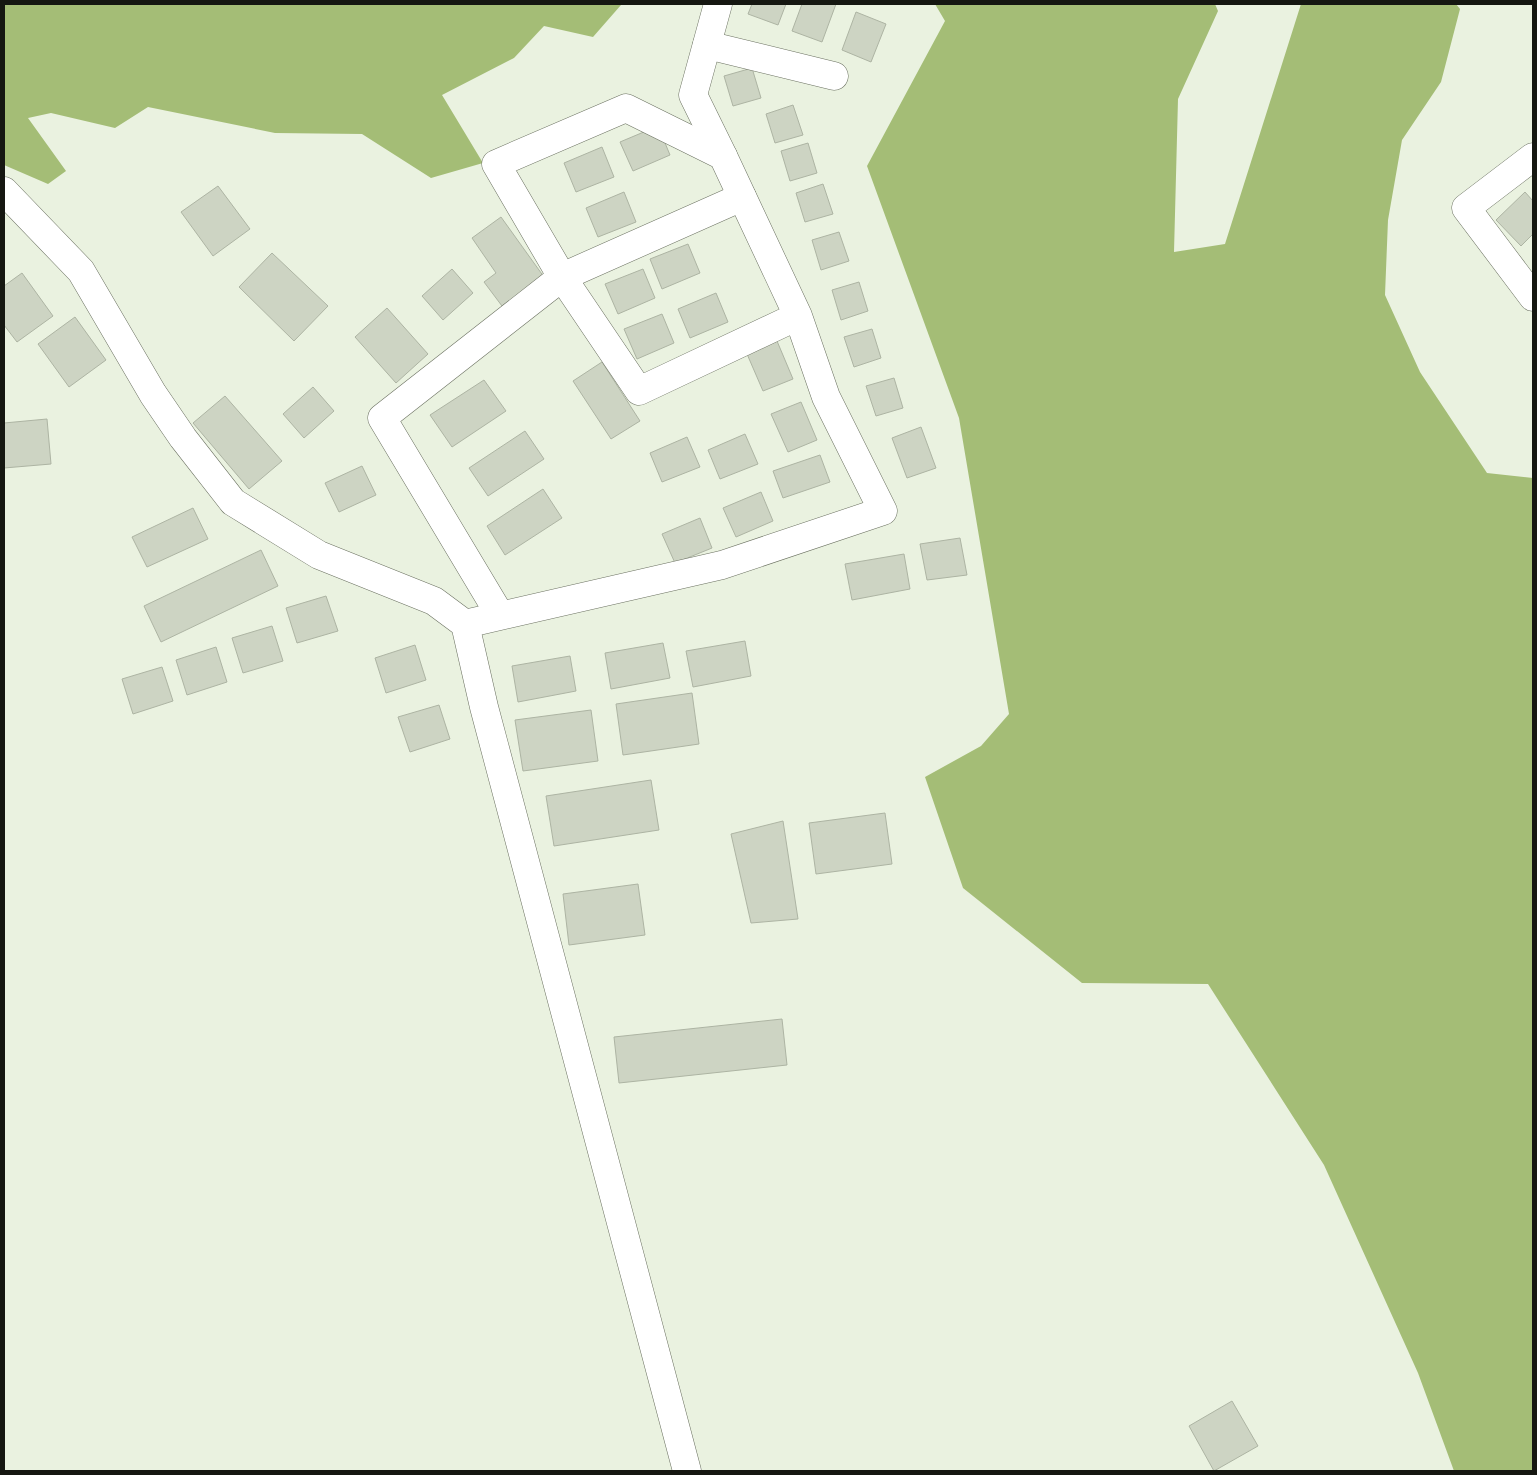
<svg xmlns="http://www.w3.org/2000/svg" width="1537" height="1475" viewBox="0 0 1537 1475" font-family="Raleway,sans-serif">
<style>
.forest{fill:#a4bd76}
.building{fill:#cdd4c3;stroke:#adb4a3}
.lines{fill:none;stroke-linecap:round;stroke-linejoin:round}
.minor-casing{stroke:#6b7161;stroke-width:29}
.minor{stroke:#fff;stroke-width:28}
</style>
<rect width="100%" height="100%" fill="#eaf2e0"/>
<!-- forest -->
<g class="forest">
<polygon points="4,4 621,4 621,5 593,37 544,26 514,58 442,95 483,163 431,178 362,134 275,133 148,107 115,128 51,113 28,118 66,171 48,184 4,165"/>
<polygon points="935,4 1215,4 1218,11 1178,99 1174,252 1225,244 1301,4 1456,4 1460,9 1441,82 1402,140 1388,220 1385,295 1420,372 1487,473 1533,478 1533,1471 1454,1471 1418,1373 1324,1165 1208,984 1082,983 963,888 925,777 981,746 1009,714 959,418 867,166 945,21"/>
</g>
<!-- building -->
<g class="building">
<polygon points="752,4 786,4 778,25 748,14"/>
<polygon points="802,4 836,4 822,42 792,31"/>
<polygon points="856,12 886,24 871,62 842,50"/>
<polygon points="752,68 761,98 733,106 724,76"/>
<polygon points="793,105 803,135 775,143 766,114"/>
<polygon points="658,126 670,155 633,171 620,142"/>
<polygon points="808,143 817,173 790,181 781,151"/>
<polygon points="602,147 614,177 576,192 564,163"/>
<polygon points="823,184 833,214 805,222 796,193"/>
<polygon points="218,186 250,229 213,256 181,212"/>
<polygon points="624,192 636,222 598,237 586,208"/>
<polygon points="1525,192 1533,201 1533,234 1521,246 1496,220"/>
<polygon points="501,217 544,277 502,306 484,282 496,273 472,238"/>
<polygon points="839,232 849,261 821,270 812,240"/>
<polygon points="688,244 700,273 662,289 650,259"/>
<polygon points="272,253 328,306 294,341 239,287"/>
<polygon points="452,269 473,293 443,320 422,296"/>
<polygon points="643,269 655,298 618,314 605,284"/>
<polygon points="22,273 53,316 17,342 4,325 4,286"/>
<polygon points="859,282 868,311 841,320 832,290"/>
<polygon points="716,293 728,322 690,338 678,309"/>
<polygon points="387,308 428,354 396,383 355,337"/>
<polygon points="662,314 674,343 637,359 624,329"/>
<polygon points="75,317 106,360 69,387 38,344"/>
<polygon points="872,329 881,358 854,367 844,337"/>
<polygon points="777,341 793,379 763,391 747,354"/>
<polygon points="602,362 640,421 611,439 573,381"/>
<polygon points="894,378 903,408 876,416 866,386"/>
<polygon points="484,380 506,411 452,447 430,415"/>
<polygon points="313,387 334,411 304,438 283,414"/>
<polygon points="225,396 282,461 249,489 193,423"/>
<polygon points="801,402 817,440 788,452 771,414"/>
<polygon points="47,419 51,464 4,468 4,423"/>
<polygon points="921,427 936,468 907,478 892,438"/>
<polygon points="525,431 544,459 488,496 469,468"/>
<polygon points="745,434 758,464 720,479 708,450"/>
<polygon points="687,437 700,467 662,482 650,453"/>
<polygon points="820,455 830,482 783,498 773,471"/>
<polygon points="362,466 376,495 339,512 325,483"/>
<polygon points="543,489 562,518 505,555 487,526"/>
<polygon points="761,492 773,521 736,537 723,508"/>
<polygon points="193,508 208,539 147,567 132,537"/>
<polygon points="700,518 712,548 675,563 662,534"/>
<polygon points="960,538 967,575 927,580 920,544"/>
<polygon points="261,550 278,586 161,642 144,606"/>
<polygon points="904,554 910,589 852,600 845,564"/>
<polygon points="326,596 338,631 297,643 286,608"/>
<polygon points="272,626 283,661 243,673 232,638"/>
<polygon points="745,641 751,676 693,687 686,651"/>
<polygon points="663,643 670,678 611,689 605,653"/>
<polygon points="415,645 426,680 386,693 375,658"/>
<polygon points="216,647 227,682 187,695 176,660"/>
<polygon points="570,656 576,691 518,702 512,666"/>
<polygon points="162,667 173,701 133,714 122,679"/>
<polygon points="692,693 699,744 623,755 616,704"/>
<polygon points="439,705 450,739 410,752 398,717"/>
<polygon points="591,710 598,761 523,771 515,720"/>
<polygon points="651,780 659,830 554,846 546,796"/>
<polygon points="885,813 892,864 816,874 809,823"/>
<polygon points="783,821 798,919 751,923 731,834"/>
<polygon points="638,884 645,935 569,945 563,894"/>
<polygon points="782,1019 787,1065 619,1083 614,1037"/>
<polygon points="1232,1401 1258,1446 1214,1471 1189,1426"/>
</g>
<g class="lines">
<!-- minor casing -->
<g class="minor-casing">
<g id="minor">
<polyline points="718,4 693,95 723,156"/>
<polyline points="707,45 834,76"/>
<polyline points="1533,157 1466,208 1533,297"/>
<polyline points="4,191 81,271 153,394 183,438 233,502 319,555 434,601 465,624 484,707 687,1471"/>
<polyline points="500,615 382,418 562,277 742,197"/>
<polyline points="465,624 722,565 883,511 826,397 798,316 723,156 626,108 496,164 562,277 639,391 798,316"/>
</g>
</g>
<!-- minor -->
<use href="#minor" class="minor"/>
</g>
<!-- border -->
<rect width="1537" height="1475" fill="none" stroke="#151711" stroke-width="10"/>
</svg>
